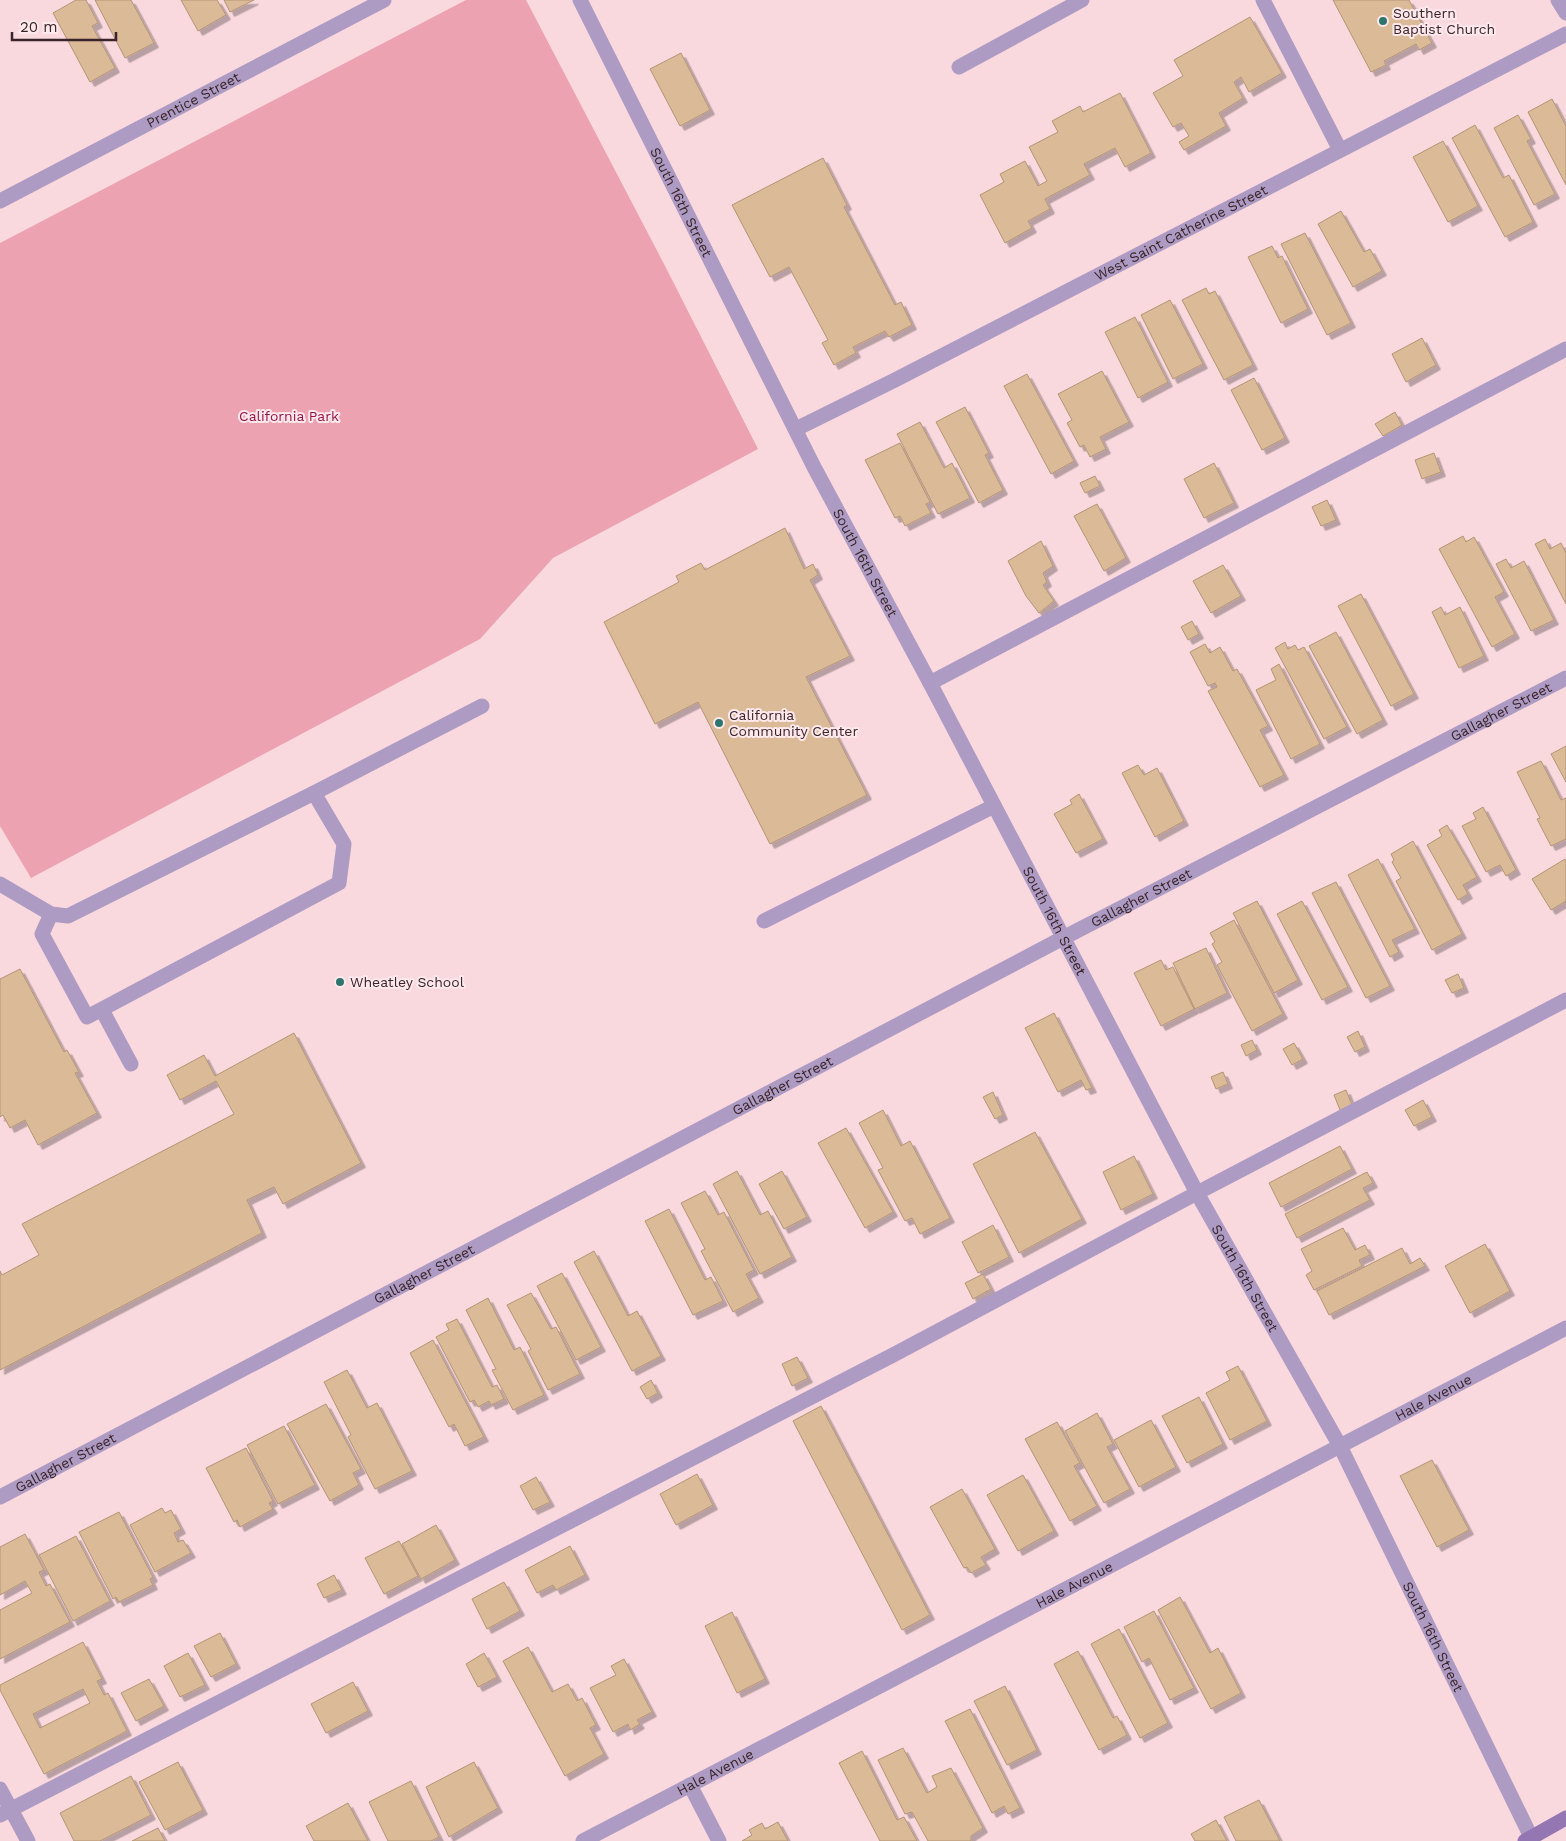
<svg xmlns="http://www.w3.org/2000/svg" width="1566" height="1841" viewBox="0 0 1566 1841" font-family="'Work Sans',sans-serif">
<style>
.green{fill:#eca2b0}
.building{fill:#dbba98;stroke:#b49474;fill-rule:evenodd;filter:url(#shadow)}
.lines{fill:none;stroke-linecap:round;stroke-linejoin:round}
.lane{stroke:#ae9bc3;stroke-width:15}
.street{stroke:#ae9bc3;stroke-width:15}
.secondary{stroke:#9477b2;stroke-width:15}
.poi-dot{fill:#2d756e;stroke:#ffe9ed;stroke-width:2}
.labels{text-anchor:middle;dominant-baseline:central;stroke-width:4;stroke-linejoin:round;paint-order:stroke}
.poi-label{font-size:14px;fill:#392529;stroke:#ffe9ed;text-anchor:start}
.street-label{font-size:14px;fill:#392529;stroke:#ffe9ed}
.park-label{font-size:14px;fill:#971345;stroke:#ffe9ed}
</style>
<defs>
<filter id="shadow"><feDropShadow dx="4.5" dy="4.5" stdDeviation="0" flood-color="#0004"/></filter>
</defs>
<rect width="100%" height="100%" fill="#f9d9de"/>
<!-- green -->
<polygon class="green" points="466,0 526,0 664,264 758,449 553,558 480,639 31,878 0,826 0,243"/>
<!-- building -->
<g class="building">
<polygon points="76,0 86,0 98,23 92,26 115,68 90,82 53,13"/>
<polygon points="95,0 131,0 154,43 125,58"/>
<polygon points="181,0 217,0 226,15 198,31"/>
<polygon points="224,0 254,0 230,12"/>
<polygon points="1333,0 1409,0 1432,43 1419,50 1416,44 1384,61 1386,65 1371,72"/>
<polygon points="1250,17 1282,73 1249,92 1241,77 1234,82 1243,98 1219,113 1226,126 1184,150 1179,142 1189,136 1181,123 1173,127 1153,93 1183,76 1174,60"/>
<polygon points="681,53 710,110 680,126 650,69"/>
<polygon points="1120,93 1151,153 1125,167 1115,148 1084,164 1090,175 1045,199 1050,209 1028,221 1032,228 1005,243 980,195 1004,182 1000,174 1025,161 1038,186 1047,181 1029,147 1058,132 1052,121 1080,106 1083,112"/>
<polygon points="1552,99 1566,126 1566,185 1528,112"/>
<polygon points="1518,115 1531,139 1527,141 1555,194 1534,205 1494,128"/>
<polygon points="1475,125 1503,178 1509,175 1533,222 1505,237 1452,138"/>
<polygon points="1443,141 1478,206 1448,222 1413,157"/>
<polygon points="823,158 847,205 844,207 895,305 901,302 912,325 889,337 885,331 853,347 856,353 834,365 822,343 828,340 789,267 770,277 732,205"/>
<polygon points="1341,211 1364,252 1370,249 1382,271 1353,287 1318,224"/>
<polygon points="1305,233 1351,323 1327,335 1281,244"/>
<polygon points="1272,246 1278,258 1282,256 1308,309 1281,323 1248,257"/>
<polygon points="1206,288 1209,294 1215,291 1253,365 1224,380 1182,300"/>
<polygon points="1170,300 1203,364 1173,379 1141,315"/>
<polygon points="1135,317 1168,382 1138,398 1105,332"/>
<polygon points="1422,338 1436,365 1406,382 1392,354"/>
<polygon points="1102,371 1129,422 1100,437 1106,449 1090,457 1084,445 1080,447 1067,423 1072,420 1058,394"/>
<polygon points="1027,374 1074,461 1051,474 1004,386"/>
<polygon points="1254,378 1285,438 1262,450 1231,390"/>
<polygon points="965,407 989,453 985,455 1003,490 979,503 936,422"/>
<polygon points="1395,412 1402,425 1383,436 1375,424"/>
<polygon points="920,422 944,468 952,463 970,498 938,514 897,434"/>
<polygon points="900,443 930,502 926,504 931,513 905,526 900,516 895,518 865,460"/>
<polygon points="1434,453 1441,472 1422,479 1415,460"/>
<polygon points="1214,463 1234,503 1204,518 1184,479"/>
<polygon points="1095,476 1100,486 1085,493 1080,483"/>
<polygon points="1327,500 1336,520 1321,526 1312,507"/>
<polygon points="1097,504 1126,558 1104,571 1074,516"/>
<polygon points="785,528 804,569 813,564 818,575 810,580 850,656 806,677 867,795 770,844 698,702 655,724 604,622 679,582 676,576 701,563 705,570"/>
<polygon points="1463,536 1466,542 1474,537 1504,592 1495,597 1515,634 1492,647 1439,549"/>
<polygon points="1545,539 1550,549 1561,543 1566,553 1566,604 1535,544"/>
<polygon points="1041,541 1053,566 1043,573 1047,582 1043,585 1054,601 1039,613 1026,596 1008,561"/>
<polygon points="1506,559 1511,568 1524,561 1554,620 1531,631 1496,564"/>
<polygon points="1223,565 1241,596 1211,613 1193,581"/>
<polygon points="1361,594 1414,694 1391,706 1338,606"/>
<polygon points="1441,607 1445,615 1460,607 1484,656 1459,668 1432,612"/>
<polygon points="1192,621 1199,634 1188,640 1181,627"/>
<polygon points="1336,632 1383,720 1357,734 1309,646"/>
<polygon points="1285,642 1288,649 1295,645 1298,650 1304,647 1347,727 1324,739 1275,648"/>
<polygon points="1205,644 1210,653 1220,647 1233,671 1237,669 1268,726 1260,730 1284,775 1260,787 1208,691 1217,687 1215,683 1208,686 1190,652"/>
<polygon points="1279,664 1320,744 1291,759 1256,690 1276,680 1271,669"/>
<polygon points="1566,746 1566,782 1551,754"/>
<polygon points="1541,761 1561,800 1566,798 1566,839 1551,846 1537,819 1540,818 1517,772"/>
<polygon points="1138,765 1144,775 1157,768 1184,821 1155,837 1122,773"/>
<polygon points="1079,794 1103,839 1076,853 1054,814 1072,804 1070,800"/>
<polygon points="1483,807 1516,870 1506,876 1500,865 1486,872 1462,826 1476,819 1473,813"/>
<polygon points="1447,825 1477,877 1463,885 1468,894 1458,900 1427,845 1442,836 1439,830"/>
<polygon points="1413,841 1462,934 1432,950 1396,881 1401,878 1392,862 1394,860 1391,854"/>
<polygon points="1378,859 1415,929 1392,940 1399,952 1390,957 1348,875"/>
<polygon points="1565,859 1566,862 1566,901 1551,910 1532,879"/>
<polygon points="1336,882 1390,986 1366,998 1312,893"/>
<polygon points="1257,901 1298,980 1274,993 1233,913"/>
<polygon points="1302,901 1348,987 1322,1000 1277,914"/>
<polygon points="1234,920 1283,1014 1252,1031 1217,965 1222,962 1212,944 1215,942 1210,933"/>
<polygon points="1206,948 1227,993 1195,1009 1173,963"/>
<polygon points="1161,960 1166,970 1173,967 1194,1009 1161,1026 1134,973"/>
<polygon points="20,969 64,1052 67,1050 79,1072 75,1073 97,1113 38,1145 25,1120 10,1128 3,1115 0,1117 0,979"/>
<polygon points="1458,974 1464,988 1452,993 1445,980"/>
<polygon points="1054,1013 1092,1088 1086,1090 1081,1080 1058,1092 1025,1028"/>
<polygon points="1358,1031 1365,1047 1355,1052 1347,1037"/>
<polygon points="294,1033 361,1163 283,1204 274,1187 247,1200 262,1233 0,1370 0,1271 2,1275 39,1255 22,1224 234,1114 216,1081 180,1100 167,1075 204,1055 215,1076"/>
<polygon points="1252,1040 1257,1050 1246,1056 1241,1045"/>
<polygon points="1294,1043 1303,1059 1292,1065 1283,1049"/>
<polygon points="1223,1072 1228,1084 1216,1089 1211,1077"/>
<polygon points="1346,1090 1352,1105 1340,1110 1334,1095"/>
<polygon points="993,1092 1003,1115 995,1119 983,1097"/>
<polygon points="1423,1100 1432,1117 1414,1126 1405,1110"/>
<polygon points="883,1110 901,1146 910,1141 950,1218 920,1234 912,1218 905,1221 878,1170 883,1168 859,1123"/>
<polygon points="846,1128 893,1212 865,1228 818,1143"/>
<polygon points="1035,1132 1082,1219 1019,1253 973,1164"/>
<polygon points="1340,1146 1352,1169 1281,1207 1269,1183"/>
<polygon points="1134,1156 1153,1194 1121,1210 1103,1172"/>
<polygon points="737,1171 760,1215 768,1211 792,1257 760,1274 713,1184"/>
<polygon points="782,1171 807,1217 784,1229 759,1184"/>
<polygon points="1367,1172 1373,1183 1363,1188 1370,1200 1297,1238 1285,1214"/>
<polygon points="705,1191 718,1215 724,1212 754,1270 746,1274 759,1298 733,1312 701,1251 705,1249 681,1203"/>
<polygon points="669,1209 705,1280 711,1277 723,1301 693,1315 645,1221"/>
<polygon points="993,1225 1009,1257 978,1273 962,1242"/>
<polygon points="1343,1228 1355,1250 1365,1245 1370,1255 1359,1260 1362,1266 1314,1290 1306,1275 1312,1271 1301,1249"/>
<polygon points="1485,1244 1510,1291 1470,1313 1445,1266"/>
<polygon points="1402,1248 1410,1264 1420,1258 1425,1266 1329,1315 1317,1291"/>
<polygon points="594,1251 628,1316 637,1311 661,1356 632,1371 574,1262"/>
<polygon points="562,1273 601,1347 576,1360 537,1286"/>
<polygon points="983,1274 991,1289 973,1299 965,1283"/>
<polygon points="531,1293 551,1329 556,1327 580,1374 548,1390 528,1351 531,1349 507,1305"/>
<polygon points="488,1298 514,1350 520,1347 544,1395 513,1410 492,1370 496,1369 466,1310"/>
<polygon points="457,1319 492,1387 497,1385 504,1399 491,1405 489,1401 478,1407 474,1400 470,1402 436,1337 449,1330 446,1324"/>
<polygon points="433,1340 484,1437 465,1446 454,1424 449,1427 410,1353"/>
<polygon points="797,1357 808,1378 792,1386 782,1364"/>
<polygon points="1238,1366 1267,1421 1230,1440 1206,1393 1230,1380 1226,1372"/>
<polygon points="347,1370 367,1408 377,1403 412,1471 375,1489 348,1437 351,1435 324,1382"/>
<polygon points="651,1380 658,1393 647,1399 640,1387"/>
<polygon points="1199,1397 1223,1444 1187,1463 1162,1416"/>
<polygon points="326,1404 361,1469 353,1473 359,1485 330,1501 287,1424"/>
<polygon points="821,1406 930,1615 902,1630 793,1421"/>
<polygon points="1097,1413 1113,1444 1107,1447 1130,1489 1104,1503 1065,1431"/>
<polygon points="1151,1420 1176,1467 1139,1487 1114,1440"/>
<polygon points="1057,1422 1080,1463 1074,1466 1097,1506 1070,1521 1025,1439"/>
<polygon points="284,1426 315,1485 278,1504 247,1445"/>
<polygon points="246,1448 273,1501 269,1503 273,1509 240,1527 237,1520 234,1522 206,1468"/>
<polygon points="1432,1460 1469,1530 1437,1547 1400,1476"/>
<polygon points="697,1474 713,1505 676,1525 660,1494"/>
<polygon points="1023,1475 1054,1531 1018,1551 987,1495"/>
<polygon points="536,1477 550,1502 533,1510 520,1486"/>
<polygon points="962,1489 995,1549 981,1557 986,1565 971,1573 967,1567 964,1568 930,1507"/>
<polygon points="162,1508 165,1513 171,1510 181,1529 174,1533 178,1542 183,1540 191,1553 155,1572 130,1525"/>
<polygon points="119,1512 153,1577 150,1579 153,1585 119,1602 116,1597 113,1599 79,1532"/>
<polygon points="436,1525 455,1560 421,1579 402,1544"/>
<polygon points="25,1534 44,1570 39,1572 46,1586 50,1584 70,1622 0,1659 0,1610 32,1593 25,1581 0,1595 0,1547"/>
<polygon points="76,1536 110,1601 73,1621 39,1555"/>
<polygon points="399,1541 418,1576 384,1594 365,1558"/>
<polygon points="570,1546 585,1575 556,1590 553,1585 537,1593 525,1570"/>
<polygon points="334,1575 342,1590 324,1598 317,1584"/>
<polygon points="504,1582 520,1611 487,1629 472,1599"/>
<polygon points="1180,1597 1210,1653 1218,1648 1241,1693 1211,1709 1158,1610"/>
<polygon points="1154,1611 1194,1688 1170,1700 1149,1658 1142,1662 1124,1627"/>
<polygon points="732,1612 765,1679 737,1693 705,1626"/>
<polygon points="1119,1629 1168,1723 1140,1738 1091,1644"/>
<polygon points="220,1633 236,1664 211,1677 194,1646"/>
<path d="M83,1642l19,37 -5,2 7,14 4,-2 19,38 -83,43 -44,-84v-5zM83,1689l7,14 -50,25 -7,-14z"/>
<polygon points="528,1647 552,1692 568,1684 577,1701 582,1698 596,1725 590,1728 604,1754 565,1776 503,1661"/>
<polygon points="1078,1651 1113,1718 1117,1716 1127,1735 1099,1750 1054,1664"/>
<polygon points="188,1653 205,1685 180,1697 164,1666"/>
<polygon points="484,1653 497,1677 478,1687 466,1664"/>
<polygon points="624,1659 652,1712 637,1720 640,1724 630,1730 628,1724 613,1732 590,1688 616,1675 611,1666"/>
<polygon points="149,1679 164,1706 136,1721 121,1693"/>
<polygon points="353,1682 368,1711 326,1733 311,1704"/>
<polygon points="1005,1686 1037,1750 1007,1765 974,1701"/>
<polygon points="970,1709 1020,1808 1008,1814 1004,1806 992,1813 945,1721"/>
<polygon points="903,1748 927,1793 937,1787 932,1776 951,1768 983,1828 971,1836 971,1841 928,1841 912,1812 905,1814 878,1760"/>
<polygon points="862,1751 897,1820 904,1817 917,1841 880,1841 839,1763"/>
<polygon points="178,1762 203,1810 165,1830 139,1782"/>
<polygon points="474,1762 498,1808 449,1837 426,1787"/>
<polygon points="131,1776 151,1815 100,1841 74,1841 60,1813"/>
<polygon points="411,1781 439,1837 431,1841 388,1841 369,1802"/>
<polygon points="1259,1800 1280,1841 1236,1841 1224,1817"/>
<polygon points="348,1803 368,1841 314,1841 306,1826"/>
<polygon points="1216,1820 1227,1841 1195,1841 1191,1834"/>
<polygon points="778,1822 788,1841 742,1841 752,1835 749,1830 762,1823 765,1829"/>
<polygon points="158,1828 165,1841 132,1841"/>
</g>
<g class="lines">
<!-- lane -->
<g class="lane">
<polyline points="1263,0 1340,150"/>
<polyline points="1558,0 1566,13"/>
<polyline points="959,67 1082,0"/>
<polyline points="930,683 1566,349"/>
<polyline points="0,884 51,914 68,916 314,793 482,706"/>
<polyline points="51,914 42,934 87,1017 339,883 344,844 314,793"/>
<polyline points="764,921 994,806"/>
<polyline points="102,1010 131,1064"/>
<polyline points="0,1815 895,1354 1197,1193 1566,1000"/>
</g>
<!-- street -->
<g class="street">
<path id="s1" d="M580,0l234,467 116,216 267,510 143,253 191,391"/>
<path id="s2" d="M0,201l384,-201"/>
<path id="s3" d="M796,429l99,-49 671,-346"/>
<path id="s4" d="M0,1497l1063,-559 503,-260"/>
<polyline points="690,1785 719,1841"/>
<polyline points="0,1789 28,1841"/>
<path id="s5" d="M583,1841l983,-513"/>
</g>
<!-- secondary -->
<polyline class="secondary" points="1525,1841 1566,1818"/>
</g>
<!-- markers -->
<g class="poi-dot">
<circle cx="1383" cy="21" r="5"/>
<circle cx="719" cy="723" r="5"/>
<circle cx="340" cy="982" r="5"/>
</g>
<g class="labels">
<!-- poi labels -->
<g class="poi-label">
<text x="1393" y="13">Southern<tspan x="1393" dy="16">Baptist Church</tspan></text>
<text x="729" y="715">California<tspan x="729" dy="16">Community Center</tspan></text>
<text x="350" y="982">Wheatley School</text>
</g>
<!-- street labels -->
<g class="street-label">
<text stroke="none"><textPath href="#s2" startOffset="218">Prentice Street</textPath></text>
<text stroke="none"><textPath href="#s1" startOffset="226">South 16th Street</textPath></text>
<text stroke="none"><textPath href="#s3" startOffset="432">West Saint Catherine Street</textPath></text>
<text stroke="none"><textPath href="#s1" startOffset="631">South 16th Street</textPath></text>
<text stroke="none"><textPath href="#s4" startOffset="1694">Gallagher Street</textPath></text>
<text stroke="none"><textPath href="#s4" startOffset="1289">Gallagher Street</textPath></text>
<text stroke="none"><textPath href="#s1" startOffset="1036">South 16th Street</textPath></text>
<text stroke="none"><textPath href="#s4" startOffset="884">Gallagher Street</textPath></text>
<text stroke="none"><textPath href="#s4" startOffset="479">Gallagher Street</textPath></text>
<text stroke="none"><textPath href="#s1" startOffset="1441">South 16th Street</textPath></text>
<text stroke="none"><textPath href="#s5" startOffset="959">Hale Avenue</textPath></text>
<text stroke="none"><textPath href="#s4" startOffset="74">Gallagher Street</textPath></text>
<text stroke="none"><textPath href="#s5" startOffset="554">Hale Avenue</textPath></text>
<text stroke="none"><textPath href="#s1" startOffset="1846">South 16th Street</textPath></text>
<text stroke="none"><textPath href="#s5" startOffset="149">Hale Avenue</textPath></text>
</g>
<!-- park labels -->
<g class="park-label">
<text x="289" y="416">California Park</text>
</g>
</g>
<!-- scale -->
<path d="M12 32v8h104v-8" fill="none" stroke="#392529" stroke-width="2.5"/>
<text x="20" y="32" font-size="15" fill="#392529" stroke="#ffe9ed" stroke-width="4" paint-order="stroke">20 m</text>
</svg>
